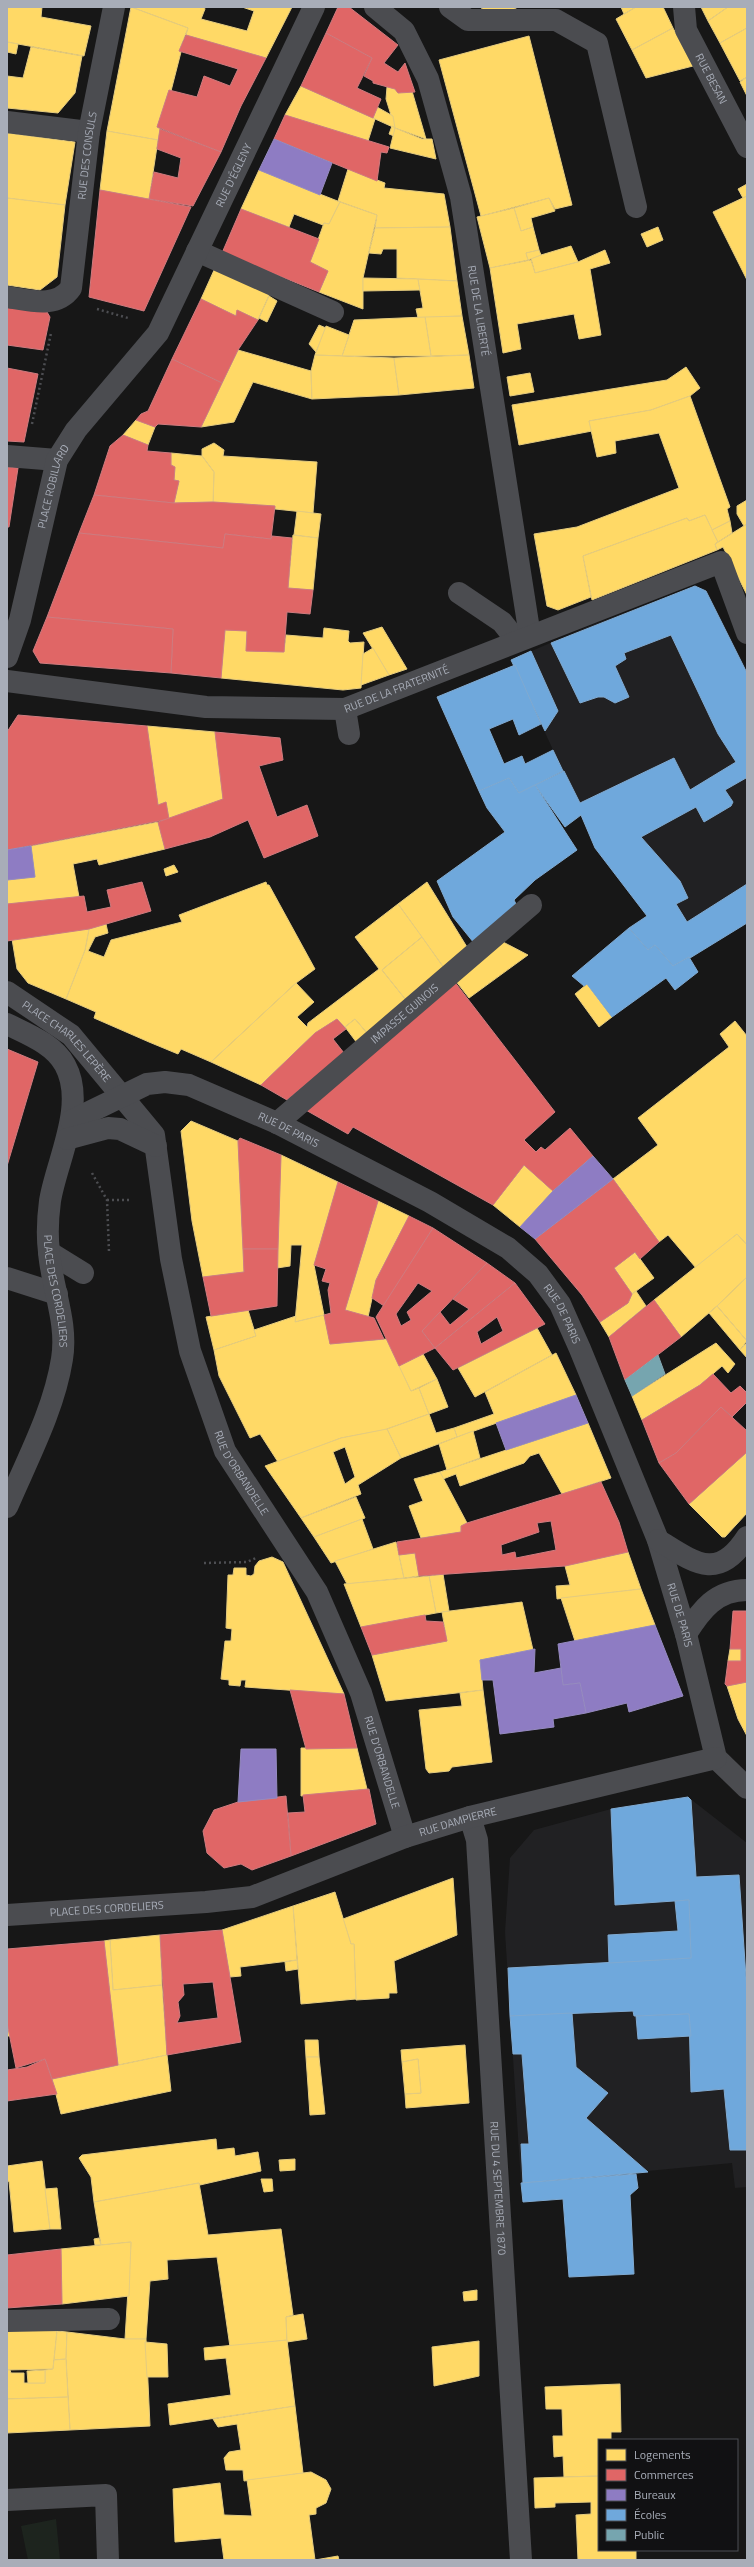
<svg xmlns="http://www.w3.org/2000/svg" width="754" height="2567" viewBox="0 0 754 2567" font-family="'Titillium Web',sans-serif">
<style>
.built{fill:#212123}
.green{fill:#1d241e}
.homes{fill:#ffd966;stroke:#e5cc7f;fill-rule:evenodd}
.shops{fill:#e06666;stroke:#cf7b7f;fill-rule:evenodd}
.offices{fill:#8e7cc3;stroke:#968bc0}
.schools{fill:#6fa8dc;stroke:#80aad1}
.public{fill:#76a5af;stroke:#85a7b2}
.lines{fill:none;stroke-linecap:round;stroke-linejoin:round}
.path{stroke:#4d4e52;stroke-width:2.5;stroke-dasharray:2 3;stroke-linecap:butt}
.service{stroke:#4b4c50;stroke-width:22}
.pedestrian{stroke:#4b4c50;stroke-width:22}
.minor{stroke:#4b4c50;stroke-width:22}
.labels{text-anchor:middle;dominant-baseline:central;stroke-width:4;stroke-linejoin:round;paint-order:stroke}
.street-label{font-size:11px;fill:#a8adb8;stroke:#111113}
</style>
<rect width="100%" height="100%" fill="#171717"/>
<!-- built -->
<g class="built">
<polygon points="695,586 706,591 747,673 747,923 690,958 629,928 647,916 595,848 581,816 565,827 535,785 563,771 511,660 587,627"/>
<polygon points="688,1797 747,1843 747,2187 735,2188 732,2163 521,2183 505,1932 510,1858 534,1830 611,1809"/>
</g>
<!-- green -->
<polygon class="green" points="56,2519 60,2560 28,2560 21,2526"/>
<!-- homes -->
<g class="homes">
<polygon points="7,7 42,7 41,17 91,26 84,56 7,42"/>
<polygon points="131,7 204,7 205,9 201,19 247,31 254,11 242,7 292,7 266,58 186,35 188,28"/>
<polygon points="131,7 188,28 179,51 181,52 171,91 169,90 157,127 160,129 158,140 107,131"/>
<polygon points="480,7 518,7 512,10 484,10"/>
<polygon points="621,7 636,7 624,14"/>
<polygon points="636,7 663,7 673,28 632,50 616,19"/>
<polygon points="701,7 728,7 708,21"/>
<polygon points="728,7 747,7 747,28 720,43 708,21"/>
<polygon points="673,28 693,66 646,78 632,50"/>
<polygon points="747,28 747,77 740,81 720,43"/>
<polygon points="529,36 572,205 555,209 549,198 481,216 439,60"/>
<polygon points="7,42 18,44 16,54 7,52"/>
<polygon points="31,47 82,56 75,93 58,113 7,108 7,76 23,78"/>
<polygon points="747,77 747,96 740,82"/>
<polygon points="301,86 375,119 368,141 285,115"/>
<polygon points="387,87 395,89 398,93 412,91 426,139 395,128 386,99"/>
<polygon points="377,107 393,116 395,128 373,118"/>
<polygon points="392,126 395,128 394,136 389,134"/>
<polygon points="395,128 422,139 432,139 436,159 390,148"/>
<polygon points="107,131 158,140 149,199 100,190"/>
<polygon points="7,133 75,142 65,205 7,198"/>
<polygon points="348,169 385,183 384,188 444,194 450,227 375,228 377,215 338,201"/>
<polygon points="259,170 340,202 329,224 324,223 323,225 294,214 289,227 241,209"/>
<polygon points="747,184 747,196 743,198 738,189"/>
<polygon points="747,196 747,280 713,212"/>
<polygon points="7,198 65,205 57,277 40,290 7,285"/>
<polygon points="549,198 555,211 531,218 533,227 521,231 514,208"/>
<polygon points="340,202 377,215 363,278 363,309 319,292 328,271 310,262 324,223 329,224"/>
<polygon points="514,208 521,231 533,227 539,250 526,253 528,260 490,268 477,217"/>
<polygon points="450,227 457,281 397,278 397,249 383,249 381,254 369,253 375,228"/>
<polygon points="658,227 663,240 647,247 641,234"/>
<polygon points="571,246 578,262 535,273 531,258"/>
<polygon points="539,250 541,255 528,260 526,253"/>
<polygon points="605,250 610,263 590,269 601,335 579,339 574,314 517,324 521,349 503,353 490,268 531,260 535,273 578,262"/>
<polygon points="215,268 270,293 258,320 237,310 236,316 201,299"/>
<polygon points="363,278 418,279 420,290 363,291"/>
<polygon points="418,279 457,281 462,316 418,318 416,309 423,308"/>
<polygon points="269,296 277,301 267,322 259,318"/>
<polygon points="462,316 469,355 431,356 425,317"/>
<polygon points="425,317 431,356 342,356 354,320"/>
<polygon points="319,325 326,328 316,352 309,344"/>
<polygon points="326,326 349,335 342,356 315,355"/>
<polygon points="238,350 311,371 312,399 253,382 234,422 201,427"/>
<polygon points="315,355 394,358 399,395 312,399 311,371"/>
<polygon points="469,355 474,388 399,395 394,358"/>
<polygon points="686,367 700,388 690,396 651,410 589,421 592,431 519,445 512,405 667,380"/>
<polygon points="530,373 534,392 510,396 507,377"/>
<polygon points="690,396 730,507 727,509 730,521 712,530 705,515 689,521 687,518 583,556 591,597 558,610 547,606 534,534 577,527 679,488 659,433 615,441 616,453 597,457 589,421 651,410"/>
<polygon points="136,420 155,427 148,445 123,435"/>
<polygon points="214,443 224,450 223,456 317,462 313,513 275,509 275,506 213,502 214,472 202,456 202,449"/>
<polygon points="171,453 202,456 214,472 213,502 174,503 179,481 174,480 175,467 171,465"/>
<polygon points="747,500 747,524 744,526 737,514 737,506"/>
<polygon points="297,511 321,514 318,538 294,535"/>
<polygon points="705,515 718,542 715,544 717,550 592,600 583,556 687,518 689,521"/>
<polygon points="730,521 732,533 718,542 712,530"/>
<polygon points="747,524 747,595 723,547 717,550 715,544"/>
<polygon points="293,535 318,538 313,590 288,588"/>
<polygon points="382,627 407,669 389,675 363,633"/>
<polygon points="324,628 349,631 348,641 350,643 364,642 361,688 343,690 221,678 225,630 247,631 246,651 284,652 286,635 323,638"/>
<polygon points="373,648 389,675 361,685 363,654"/>
<polygon points="147,726 215,732 223,799 169,819 166,802 158,805"/>
<polygon points="158,822 165,849 99,865 97,859 73,864 79,897 7,904 7,880 35,877 31,846"/>
<polygon points="174,865 178,872 166,876 164,869"/>
<polygon points="266,882 267,885 269,885 315,969 296,983 211,1062 181,1049 178,1054 149,1042 94,1018 96,1012 66,999 85,950 89,929 106,924 108,933 95,937 88,951 104,957 111,940 182,922 179,915"/>
<polygon points="427,882 467,947 444,968 398,904"/>
<polygon points="398,904 422,937 382,970 406,1000 367,1033 355,1019 345,1027 337,1019 315,1033 261,1085 211,1062 296,983 314,1002 297,1017 307,1027 308,1023 379,969 355,937"/>
<polygon points="89,929 85,950 66,999 28,983 17,969 12,939"/>
<polygon points="422,937 444,968 406,1000 382,970"/>
<polygon points="503,942 528,955 469,998 455,980"/>
<polygon points="587,984 612,1017 599,1027 575,994"/>
<polygon points="355,1019 367,1033 357,1043 345,1027"/>
<polygon points="735,1021 747,1036 747,1245 737,1234 696,1268 668,1235 659,1242 613,1179 658,1145 638,1118 729,1047 720,1034"/>
<polygon points="191,1121 238,1141 244,1272 203,1277 192,1221 181,1131"/>
<polygon points="281,1155 338,1182 314,1265 324,1315 295,1322 302,1245 291,1245 290,1266 277,1268"/>
<polygon points="524,1165 553,1191 520,1227 493,1205"/>
<polygon points="378,1201 409,1216 376,1280 368,1317 345,1310"/>
<polygon points="737,1234 747,1245 747,1277 717,1306 681,1337 654,1300"/>
<polygon points="635,1252 654,1278 632,1294 614,1268"/>
<polygon points="747,1277 747,1341 717,1306"/>
<polygon points="636,1291 646,1306 609,1337 600,1322 628,1303 632,1294"/>
<polygon points="717,1306 747,1341 740,1350 709,1313"/>
<polygon points="248,1310 256,1336 214,1350 206,1317"/>
<polygon points="324,1315 330,1344 387,1339 411,1391 419,1388 429,1414 384,1430 341,1438 278,1462 260,1434 250,1438 219,1376 214,1350 256,1336 254,1330 296,1316 295,1322"/>
<polygon points="537,1328 552,1355 475,1397 458,1368"/>
<polygon points="716,1343 735,1364 728,1373 722,1366 700,1385 642,1420 632,1396"/>
<polygon points="747,1343 747,1358 740,1350"/>
<polygon points="556,1353 576,1395 457,1437 454,1428 494,1414 485,1392"/>
<polygon points="423,1354 437,1379 411,1391 399,1366"/>
<polygon points="437,1379 448,1407 429,1414 419,1388"/>
<polygon points="429,1414 436,1433 454,1428 457,1437 401,1458 387,1429"/>
<polygon points="588,1423 611,1478 562,1494 539,1453 530,1456 524,1463 460,1486 456,1474 443,1479 440,1472"/>
<path d="M387,1429l14,29 -43,27 3,9 -60,24 -36,-52 76,-28zM345,1447l10,30 -10,7 -12,-32z"/>
<polygon points="473,1431 480,1458 447,1470 439,1444"/>
<polygon points="747,1452 747,1513 725,1537 722,1537 689,1504"/>
<polygon points="440,1472 467,1523 461,1526 461,1532 421,1538 409,1506 423,1501 414,1479"/>
<polygon points="356,1497 365,1518 314,1537 301,1518"/>
<polygon points="362,1519 373,1549 331,1563 314,1537"/>
<polygon points="396,1542 404,1578 347,1584 335,1561"/>
<polygon points="628,1552 641,1589 557,1599 556,1586 570,1585 565,1566"/>
<polygon points="415,1553 419,1576 404,1578 399,1555"/>
<polygon points="272,1557 283,1562 344,1694 245,1687 246,1680 241,1680 240,1686 229,1685 229,1680 221,1679 225,1641 231,1641 232,1629 226,1628 228,1575 233,1575 234,1568 246,1568 246,1575 251,1576 254,1574 255,1566 259,1561"/>
<polygon points="443,1574 449,1611 436,1613 429,1576"/>
<polygon points="429,1576 436,1613 361,1627 344,1584"/>
<polygon points="641,1589 655,1625 575,1641 561,1598"/>
<polygon points="522,1602 533,1650 480,1660 483,1690 386,1701 372,1655 447,1641 442,1612"/>
<polygon points="730,1649 741,1649 741,1661 728,1661"/>
<polygon points="747,1682 747,1736 738,1719 727,1686"/>
<polygon points="483,1690 492,1762 452,1767 449,1771 429,1773 426,1769 419,1710 462,1706 460,1693"/>
<polygon points="301,1748 357,1748 367,1789 301,1796"/>
<polygon points="453,1878 457,1935 394,1961 397,1993 389,1993 389,1998 356,2000 354,1944 351,1944 343,1919"/>
<polygon points="335,1892 351,1944 354,1944 356,1999 301,2004 293,1906"/>
<polygon points="293,1906 297,1960 240,1967 241,1976 230,1977 222,1930"/>
<polygon points="160,1935 162,1985 113,1990 110,1940"/>
<polygon points="110,1940 113,1990 162,1985 167,2055 118,2065 104,1941"/>
<polygon points="297,1960 298,1969 286,1971 285,1962"/>
<polygon points="7,2023 10,2036 7,2036"/>
<polygon points="305,2040 318,2040 319,2057 306,2057"/>
<polygon points="465,2045 469,2103 406,2108 405,2094 421,2093 418,2059 402,2062 401,2050"/>
<polygon points="167,2055 171,2091 61,2114 52,2079"/>
<polygon points="306,2057 319,2057 325,2114 310,2115"/>
<polygon points="418,2059 421,2093 405,2094 402,2062"/>
<polygon points="216,2139 217,2150 234,2148 235,2156 258,2152 261,2171 200,2185 199,2183 94,2202 91,2177 79,2158 82,2155"/>
<polygon points="295,2159 295,2170 280,2171 279,2160"/>
<polygon points="42,2161 50,2229 14,2232 9,2181 7,2182 7,2166"/>
<polygon points="261,2179 272,2179 273,2191 264,2192"/>
<polygon points="199,2183 208,2235 281,2229 293,2315 286,2317 287,2340 230,2347 217,2257 167,2260 168,2279 150,2281 146,2339 125,2339 131,2242 101,2245 94,2202"/>
<polygon points="57,2188 61,2229 50,2229 45,2189"/>
<polygon points="99,2238 101,2245 95,2245 94,2239"/>
<polygon points="131,2242 129,2296 62,2304 61,2249"/>
<polygon points="477,2290 477,2300 464,2301 463,2292"/>
<polygon points="303,2314 307,2339 287,2342 286,2317"/>
<polygon points="7,2329 57,2331 53,2369 7,2370"/>
<polygon points="57,2331 67,2332 66,2359 54,2360"/>
<polygon points="67,2332 125,2339 146,2339 150,2426 70,2430 66,2359"/>
<polygon points="287,2340 295,2406 170,2425 168,2404 231,2395 226,2358 205,2360 204,2348"/>
<polygon points="479,2341 479,2376 434,2386 432,2347"/>
<polygon points="145,2342 167,2344 168,2377 147,2377"/>
<polygon points="66,2359 68,2397 7,2399 7,2370 10,2370 11,2373 24,2373 24,2383 45,2383 45,2370 53,2369 54,2360"/>
<polygon points="45,2370 45,2383 28,2383 27,2371"/>
<polygon points="620,2384 621,2432 611,2432 611,2440 599,2440 599,2476 564,2477 563,2456 554,2457 553,2436 563,2436 562,2409 546,2409 545,2387"/>
<polygon points="68,2397 70,2430 7,2433 7,2399"/>
<polygon points="295,2406 303,2473 244,2481 243,2470 226,2470 224,2458 229,2452 241,2450 237,2424 218,2427 213,2419"/>
<polygon points="311,2472 326,2480 331,2489 326,2503 316,2508 316,2514 309,2515 315,2560 338,2556 339,2560 224,2560 221,2538 175,2542 173,2489 220,2483 224,2515 252,2516 247,2480"/>
<polygon points="599,2476 599,2550 636,2550 636,2560 578,2560 576,2515 591,2514 591,2502 555,2503 555,2507 535,2508 534,2478"/>
</g>
<!-- shops -->
<g class="shops">
<polygon points="338,7 349,7 398,45 384,63 398,72 405,63 415,92 398,93 395,89 373,83 373,81 364,76 372,58 326,33"/>
<polygon points="326,33 372,58 357,88 381,99 373,118 301,86"/>
<polygon points="186,35 266,58 241,106 221,152 157,127 169,90 197,97 204,76 230,86 238,69 179,51"/>
<polygon points="285,115 389,147 387,153 381,152 377,181 274,139"/>
<polygon points="160,129 221,152 193,206 149,199 154,172 178,178 181,158 157,149"/>
<polygon points="100,190 191,207 144,311 89,297"/>
<polygon points="241,209 319,239 310,262 328,271 319,292 222,253"/>
<polygon points="201,299 236,316 237,310 258,320 238,350 222,383 172,359"/>
<polygon points="7,306 47,312 50,317 43,350 7,345"/>
<polygon points="172,359 222,383 201,427 158,424 155,427 136,420 141,414 148,411"/>
<polygon points="7,368 38,374 24,442 7,441"/>
<polygon points="123,435 148,445 147,451 171,453 171,465 175,467 174,480 179,481 174,503 94,495 110,446"/>
<polygon points="7,467 18,468 9,527 7,527"/>
<polygon points="94,495 174,503 213,502 275,506 271,539 225,534 223,548 79,533"/>
<polygon points="79,533 223,548 225,534 271,539 272,536 292,538 288,588 313,590 310,614 287,612 284,652 246,651 247,631 225,630 221,678 171,673 173,629 47,617"/>
<polygon points="47,617 173,629 171,673 40,663 33,651"/>
<polygon points="18,715 147,726 158,805 166,802 169,819 7,850 7,732"/>
<polygon points="215,732 280,738 283,760 259,766 277,817 307,805 318,836 264,858 248,820 210,837 165,849 158,822 223,799"/>
<polygon points="142,882 151,911 89,929 7,941 7,904 84,896 87,912 111,907 107,890"/>
<polygon points="454,981 555,1112 524,1140 536,1152 541,1147 545,1150 570,1128 593,1156 553,1191 524,1165 493,1205 353,1127 348,1134 304,1109"/>
<polygon points="337,1019 346,1029 333,1039 344,1053 287,1100 261,1085 315,1033"/>
<polygon points="7,1049 38,1062 7,1166"/>
<polygon points="240,1138 281,1155 278,1249 243,1249 238,1141"/>
<polygon points="613,1179 659,1242 640,1259 635,1252 614,1268 632,1294 628,1303 600,1322 582,1295 535,1239"/>
<polygon points="338,1182 378,1201 345,1310 374,1318 384,1339 330,1344 324,1315 331,1313 328,1290 330,1283 322,1281 326,1269 314,1265"/>
<polygon points="409,1216 433,1228 384,1306 372,1298 376,1280"/>
<path d="M433,1228l54,35 -65,68 13,17 -36,18 -23,-49zM418,1283l14,8 -25,21 4,8 -10,6 -5,-12z"/>
<polygon points="243,1249 278,1249 277,1306 211,1316 203,1277 244,1272"/>
<polygon points="487,1263 515,1283 435,1348 422,1331 440,1312 450,1325 469,1309 453,1299"/>
<path d="M515,1283l30,41 -92,46 -18,-22zM497,1317l6,14 -22,13 -4,-12z"/>
<polygon points="654,1300 681,1337 625,1380 609,1337"/>
<polygon points="713,1374 731,1393 740,1386 747,1393 747,1402 732,1417 721,1407 676,1453 659,1463 642,1420 700,1385"/>
<polygon points="721,1407 747,1431 747,1452 689,1504 659,1463 676,1453"/>
<path d="M601,1482l18,40 9,30 -63,14 -146,10 -4,-23 -16,2 -2,-13 64,-10v-6l6,-3zM551,1521l5,29 -40,8 -1,-6 -13,3 -1,-10 38,-13 -2,-9z"/>
<polygon points="733,1611 747,1611 747,1682 727,1686 725,1684 728,1661 741,1661 741,1649 730,1649"/>
<polygon points="425,1615 426,1621 443,1622 447,1641 372,1655 361,1627"/>
<polygon points="290,1690 344,1694 357,1748 306,1749"/>
<polygon points="369,1789 376,1824 291,1856 288,1813 305,1812 303,1795"/>
<polygon points="286,1796 291,1856 252,1870 241,1864 224,1868 207,1853 203,1831 214,1810 238,1802"/>
<path d="M222,1930l19,112 -74,13 -7,-120zM213,1982l5,36 -41,5 3,-7 -2,-14 6,-7 -1,-11z"/>
<polygon points="104,1941 118,2065 52,2079 45,2059 16,2068 7,2023 7,1949"/>
<polygon points="45,2059 57,2094 7,2101 7,2070 27,2067"/>
<polygon points="61,2249 62,2304 7,2308 7,2255"/>
</g>
<!-- offices -->
<g class="offices">
<polygon points="274,139 332,163 320,195 259,170"/>
<polygon points="31,846 35,877 7,880 7,850"/>
<polygon points="593,1156 613,1179 535,1239 520,1227 553,1191"/>
<polygon points="576,1395 588,1423 506,1450 496,1423"/>
<polygon points="655,1625 683,1696 629,1712 627,1703 586,1713 580,1683 563,1685 558,1644"/>
<polygon points="535,1649 534,1673 561,1668 563,1685 580,1683 586,1713 553,1719 554,1727 500,1734 493,1680 482,1680 480,1660"/>
<polygon points="241,1749 276,1749 277,1798 238,1802"/>
</g>
<!-- schools -->
<g class="schools">
<polygon points="695,586 706,591 747,673 747,780 746,778 725,790 733,802 731,806 704,822 696,807 641,837 680,881 688,898 676,904 687,922 747,884 747,923 690,958 689,957 673,966 655,945 648,950 629,928 647,916 595,848 581,815 565,827 535,785 564,771 580,803 674,758 690,790 736,762 718,734 671,635 624,653 626,659 615,666 629,697 615,703 604,697 598,697 580,703 551,643"/>
<polygon points="531,651 558,711 545,731 511,660"/>
<polygon points="515,665 541,724 519,735 513,719 489,729 504,764 522,756 525,764 553,750 563,771 519,793 509,778 479,791 437,697"/>
<polygon points="509,778 519,793 535,785 577,850 535,880 514,900 516,904 474,943 453,917 437,881 505,832 487,808 479,791"/>
<polygon points="629,928 648,950 655,945 673,966 689,957 698,972 675,990 666,978 612,1017 587,984 584,986 572,976"/>
<polygon points="688,1797 691,1800 696,1877 739,1875 747,1992 747,2150 730,2150 724,2089 691,2092 689,2014 634,2016 633,2011 510,2016 508,1968 691,1958 689,1900 615,1905 611,1809"/>
<polygon points="689,1900 691,1958 609,1963 608,1935 678,1931 675,1901"/>
<polygon points="572,2013 576,2067 608,2093 586,2118 648,2172 523,2183 521,2144 529,2144 522,2054 513,2054 510,2016"/>
<polygon points="689,2014 691,2036 638,2039 636,2016"/>
<polygon points="636,2174 638,2188 630,2195 634,2274 569,2277 563,2199 523,2202 521,2183"/>
</g>
<!-- public -->
<polygon class="public" points="658,1355 665,1374 632,1396 625,1380"/>
<g class="lines">
<!-- path -->
<g class="path">
<polyline points="97,309 128,318"/>
<polyline points="32,424 51,333"/>
<polyline points="92,1173 107,1200 109,1252"/>
<polyline points="107,1200 131,1200"/>
<polyline points="204,1563 247,1562 256,1558"/>
</g>
<!-- service -->
<g class="service">
<polyline points="450,7 468,20 556,20 597,43 636,207"/>
<polyline points="197,251 333,312"/>
<polyline points="459,593 502,622 517,641"/>
<polyline points="345,709 349,734"/>
<polyline points="49,1252 83,1273"/>
</g>
<!-- pedestrian -->
<polyline class="pedestrian" points="7,1278 57,1294"/>
<!-- minor -->
<g class="minor">
<path id="s1" d="M375,7l29,24 24,48 33,118 69,439"/>
<path id="s2" d="M684,7l2,23 61,117"/>
<polyline points="7,122 89,132"/>
<path id="s3" d="M7,297c22,3 49,12 64,-9l18,-156 25,-125"/>
<polyline points="7,456 57,460"/>
<path id="s4" d="M7,657l13,-37 37,-160 19,-30 82,-97 156,-326"/>
<path id="s5" d="M7,681l199,26 139,2 376,-147 26,71"/>
<path id="s6" d="M7,992l64,43 83,100 17,124 19,92 35,100 92,141 44,101 44,144"/>
<path id="s7" d="M7,1024c20,10 47,20 58,41 22,40 -9,97 -15,136 -2,15 -3,35 -1,51 3,37 19,70 13,107 -8,51 -35,101 -55,148"/>
<path id="s8" d="M71,1121l76,-37 18,-2 24,3 88,38 153,79 78,46 30,26 22,30 20,45 78,191 28,94 30,124 31,30"/>
<path id="s9" d="M277,1123l254,-218"/>
<polyline points="67,1139 108,1128 120,1129 156,1146"/>
<path d="M658,1540c37,23 60,42 89,-3"/>
<path d="M686,1634c15,-24 30,-44 61,-44"/>
<path id="s10" d="M470,1817l7,23 44,720"/>
<path id="s11" d="M7,1915l199,-13 46,-5 153,-60 65,-20 246,-59"/>
<polyline points="7,2321 109,2319"/>
<polyline points="7,2500 106,2495 108,2560"/>
</g>
</g>
<g class="labels">
<!-- street labels -->
<g class="street-label">
<text stroke="none"><textPath href="#s2" startOffset="78">RUE BESAN</textPath></text>
<text stroke="none"><textPath href="#s3" startOffset="202">RUE DES CONSULS</textPath></text>
<text stroke="none"><textPath href="#s4" startOffset="541">RUE D'ÉGLENY</textPath></text>
<text stroke="none"><textPath href="#s1" startOffset="329">RUE DE LA LIBERTÉ</textPath></text>
<text stroke="none"><textPath href="#s4" startOffset="177">PLACE ROBILLARD</textPath></text>
<text stroke="none"><textPath href="#s5" startOffset="395">RUE DE LA FRATERNITÉ</textPath></text>
<text stroke="none"><textPath href="#s9" startOffset="168">IMPASSE GUINOIS</textPath></text>
<text stroke="none"><textPath href="#s6" startOffset="78">PLACE CHARLES LEPÈRE</textPath></text>
<text stroke="none"><textPath href="#s8" startOffset="236">RUE DE PARIS</textPath></text>
<text stroke="none"><textPath href="#s7" startOffset="303">PLACE DES CORDELIERS</textPath></text>
<text stroke="none"><textPath href="#s8" startOffset="572">RUE DE PARIS</textPath></text>
<text stroke="none"><textPath href="#s6" startOffset="559">RUE D'ORBANDELLE</textPath></text>
<text stroke="none"><textPath href="#s8" startOffset="896">RUE DE PARIS</textPath></text>
<text stroke="none"><textPath href="#s6" startOffset="883">RUE D'ORBANDELLE</textPath></text>
<text stroke="none"><textPath href="#s11" startOffset="465">RUE DAMPIERRE</textPath></text>
<text stroke="none"><textPath href="#s11" startOffset="100">PLACE DES CORDELIERS</textPath></text>
<text stroke="none"><textPath href="#s10" startOffset="373">RUE DU 4 SEPTEMBRE 1870</textPath></text>
</g>
</g>
<!-- border -->
<rect width="754" height="2567" fill="none" stroke="#a8adb8" stroke-width="16"/>
<!-- legend -->
<rect x="598" y="2439" width="140" height="112" fill="#111113" stroke="#4d4f55"/>
<rect x="606" y="2449" width="20" height="12" fill="#ffd966" stroke="#4d4f55"/>
<text x="634" y="2459" font-size="12" fill="#a8adb8">Logements</text>
<rect x="606" y="2469" width="20" height="12" fill="#e06666" stroke="#4d4f55"/>
<text x="634" y="2479" font-size="12" fill="#a8adb8">Commerces</text>
<rect x="606" y="2489" width="20" height="12" fill="#8e7cc3" stroke="#4d4f55"/>
<text x="634" y="2499" font-size="12" fill="#a8adb8">Bureaux</text>
<rect x="606" y="2509" width="20" height="12" fill="#6fa8dc" stroke="#4d4f55"/>
<text x="634" y="2519" font-size="12" fill="#a8adb8">Écoles</text>
<rect x="606" y="2529" width="20" height="12" fill="#76a5af" stroke="#4d4f55"/>
<text x="634" y="2539" font-size="12" fill="#a8adb8">Public</text>
</svg>
